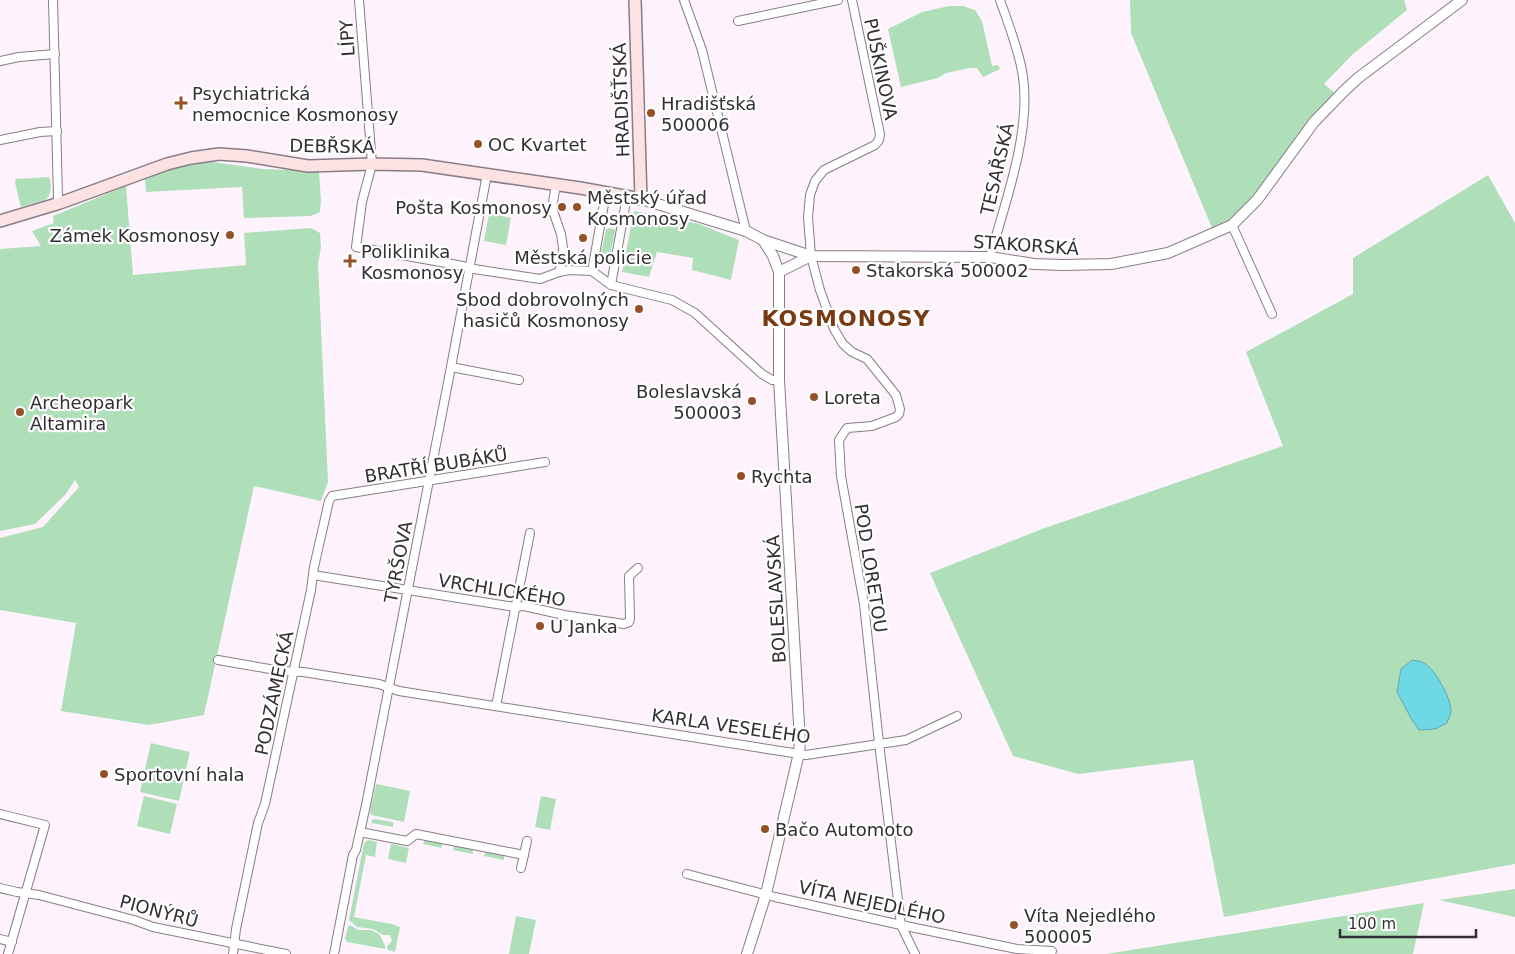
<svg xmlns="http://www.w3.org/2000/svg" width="1515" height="954" viewBox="0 0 1515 954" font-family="'DejaVu Sans',sans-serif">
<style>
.green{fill:#afdfb9;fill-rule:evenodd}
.water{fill:#6ed9e5;stroke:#5ca6af}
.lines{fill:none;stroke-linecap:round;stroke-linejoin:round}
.minor-casing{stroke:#877d87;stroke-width:10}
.tertiary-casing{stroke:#877d87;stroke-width:12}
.secondary-casing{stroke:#877d87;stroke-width:14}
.minor{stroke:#fff;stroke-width:8}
.tertiary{stroke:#fff;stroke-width:10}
.secondary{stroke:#fde2e4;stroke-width:11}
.poi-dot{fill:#965027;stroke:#fff;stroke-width:2}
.labels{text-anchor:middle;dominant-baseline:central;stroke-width:4.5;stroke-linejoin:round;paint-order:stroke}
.street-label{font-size:18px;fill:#322e32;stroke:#fff}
.poi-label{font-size:18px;fill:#322e32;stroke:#fff;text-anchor:start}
.district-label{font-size:22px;font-weight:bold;letter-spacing:1px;fill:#783a13;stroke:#fff}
</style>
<rect width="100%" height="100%" fill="#fef3fd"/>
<!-- green -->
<g class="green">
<polygon points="1130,0 1404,0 1407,10 1352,55 1324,84 1335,93 1232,224 1215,231 1212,228 1131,33"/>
<polygon points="949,6 963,6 975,10 982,21 992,66 998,65 1000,69 983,77 977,68 970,68 946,73 938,78 901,87 888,29 922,12"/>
<polygon points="212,162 263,169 319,171 321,201 320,212 311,216 244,218 242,187 146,192 145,179 177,166"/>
<path d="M1488,175l27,48v641l-291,53 -31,-157 -115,14 -65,-18 -83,-183 112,-44 241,-83 -37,-94 107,-58v-36zM1401,669l43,19 7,23 -39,9 -15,-28z"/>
<path d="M49,177c3,7 3,18 -4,23l-24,7 -6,-24 1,-4z"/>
<polygon points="126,186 133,275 246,265 244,233 311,228 320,233 321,248 318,263 328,482 321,501 254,486 204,715 149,725 61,711 76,623 0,610 0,538 43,527 79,487 75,480 66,494 35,524 0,531 0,249 41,246 32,231 54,223 53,216"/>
<polygon points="634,211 699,224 739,240 731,280 692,270 693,258 657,252 649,277 622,272"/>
<polygon points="489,213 511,218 506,245 484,241"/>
<polygon points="608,228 615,229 615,232 609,260 604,262 600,258 606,230"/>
<polygon points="151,743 190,752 179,801 140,792"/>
<polygon points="376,784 410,791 404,822 371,815 370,812"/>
<polygon points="144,796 177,804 170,834 137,826"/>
<polygon points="541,796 556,799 550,830 535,827"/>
<polygon points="375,819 393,822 393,827 371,823 372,820"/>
<polygon points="425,839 442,843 442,848 423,844"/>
<polygon points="368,840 377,842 375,857 366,855 354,917 392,924 400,927 395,952 388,950 387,948 387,946 392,941 390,935 383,935 373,929 357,927 349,920 364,843"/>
<polygon points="391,844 409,848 406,863 388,859"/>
<polygon points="455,845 473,848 473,854 453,850"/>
<polygon points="486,851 504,855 504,860 484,856"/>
<polygon points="1515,889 1515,917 1439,900"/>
<polygon points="1424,903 1413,954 1106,954"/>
<polygon points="516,916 536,920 529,954 509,954"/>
<polygon points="350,925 358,930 371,930 379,934 385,945 385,949 347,942 345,939 348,926"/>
</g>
<!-- water -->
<path class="water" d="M1412,660c4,1 9,1 12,3 11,6 27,35 27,48 0,4 -3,8 -4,12l-12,6 -16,1 -7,-10 -15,-28 4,-23z"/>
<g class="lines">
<!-- minor casing -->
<g class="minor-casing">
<g id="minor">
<polyline points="53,0 58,198 60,203"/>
<polyline points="359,0 372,164 362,202 356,247 463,266 474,269 540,279 559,272 569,270 592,271 611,285 672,300 695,313 762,374 772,380 779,380"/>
<polyline points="684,0 702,50 746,231"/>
<polyline points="852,0 880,134 879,140 875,145 824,170 815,181 810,195 808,217 811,256 820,290 834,329 843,344 852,352 867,359 896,395 900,409 899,414 896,417 872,426 847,428 839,440 841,476 864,604 879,743 901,925 915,954"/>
<polyline points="738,21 838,0"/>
<polyline points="0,61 19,57 55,54"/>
<polyline points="0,140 40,132 57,131"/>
<polyline points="556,185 552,208 561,234 563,248 562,262 559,272"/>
<polyline points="1232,225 1272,314"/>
<path d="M990,257c15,-54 41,-124 33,-180 -3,-24 -15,-54 -23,-77"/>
<polyline points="592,271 606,193"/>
<polyline points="611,285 627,196"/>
<polyline points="451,367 519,380"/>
<polyline points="313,575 515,607 524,606 564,615 624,624 629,622 630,619 629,576 638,568"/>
<polyline points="218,660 281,671 303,672 379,684 399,691 806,755 906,740 957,716"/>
<polyline points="496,706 530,533"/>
<polyline points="0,814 45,825 8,954"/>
<polyline points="360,832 407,841 416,834 524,855"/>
<polyline points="521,868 527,841"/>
<polyline points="687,874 775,897 901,925 1017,949 1052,951"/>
<polyline points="0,888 17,892 39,895 134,920 153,927 286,954"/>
<polyline points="0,939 12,942"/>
<polyline points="233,954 236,929 258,823 265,804 311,590 314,567 329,501 332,496 545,462"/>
<polyline points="334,954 353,855 356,850 366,805 451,367 487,174"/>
</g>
</g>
<!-- tertiary casing -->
<g class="tertiary-casing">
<g id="tertiary">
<polyline points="641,199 746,231 763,240 811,256 990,257 1034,264 1063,265 1111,264 1168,253 1232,225 1257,200 1314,122 1343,92 1358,78 1462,0"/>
<polyline points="779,272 811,256"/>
<polyline points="747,954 766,894 799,753 800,741 779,380 779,272 773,256 763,240"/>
</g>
</g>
<!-- secondary casing -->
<g class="secondary-casing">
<polyline id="secondary" points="0,221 60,203 167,164 191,158 219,154 247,156 308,166 372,164 422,165 580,188 641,199 635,0"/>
</g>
<!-- minor -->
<use href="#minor" class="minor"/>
<!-- tertiary -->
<use href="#tertiary" class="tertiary"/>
<!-- secondary -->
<use href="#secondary" class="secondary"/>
</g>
<!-- markers -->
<g class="poi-dot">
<path d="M178.5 95.5h5v5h5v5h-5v5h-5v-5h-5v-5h5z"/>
<circle cx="651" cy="113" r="5"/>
<circle cx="478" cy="144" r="5"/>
<circle cx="562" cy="207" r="5"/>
<circle cx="577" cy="207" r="5"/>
<circle cx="230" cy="235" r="5"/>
<circle cx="583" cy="238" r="5"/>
<path d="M347.5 253.5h5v5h5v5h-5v5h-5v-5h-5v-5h5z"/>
<circle cx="856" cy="270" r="5"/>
<circle cx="639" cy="309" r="5"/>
<circle cx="814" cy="397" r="5"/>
<circle cx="752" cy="401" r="5"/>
<circle cx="20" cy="412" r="5"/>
<circle cx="741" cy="476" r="5"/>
<circle cx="540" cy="626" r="5"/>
<circle cx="104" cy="774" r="5"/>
<circle cx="765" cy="829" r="5"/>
<circle cx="1014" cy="925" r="5"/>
</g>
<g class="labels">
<!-- street labels -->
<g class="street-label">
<text transform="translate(347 38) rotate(-94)">LÍPY</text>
<text transform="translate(881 69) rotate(78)">PUŠKINOVA</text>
<text transform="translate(621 100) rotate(-92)">HRADIŠŤSKÁ</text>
<text transform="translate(332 146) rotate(1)">DEBŘSKÁ</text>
<text transform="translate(997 169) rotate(-77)">TESAŘSKÁ</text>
<text transform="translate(1026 245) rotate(4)">STAKORSKÁ</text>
<text transform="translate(436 465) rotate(-9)">BRATŘÍ BUBÁKŮ</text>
<text transform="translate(398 562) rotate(-79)">TYRŠOVA</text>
<text transform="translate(871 568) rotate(81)">POD LORETOU</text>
<text transform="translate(502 590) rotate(9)">VRCHLICKÉHO</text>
<text transform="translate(776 599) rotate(-93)">BOLESLAVSKÁ</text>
<text transform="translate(274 693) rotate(-78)">PODZÁMECKÁ</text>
<text transform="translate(731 726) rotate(8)">KARLA VESELÉHO</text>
<text transform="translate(872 902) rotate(12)">VÍTA NEJEDLÉHO</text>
<text transform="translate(159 911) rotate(15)">PIONÝRŮ</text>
</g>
<!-- poi labels -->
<g class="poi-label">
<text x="192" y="93">Psychiatrická<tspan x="192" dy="21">nemocnice Kosmonosy</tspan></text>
<text x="661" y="103">Hradišťská<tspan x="661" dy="21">500006</tspan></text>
<text x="488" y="144">OC Kvartet</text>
<text x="587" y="197">Městský úřad<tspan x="587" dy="21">Kosmonosy</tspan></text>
<text x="552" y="207" text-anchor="end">Pošta Kosmonosy</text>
<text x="220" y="235" text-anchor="end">Zámek Kosmonosy</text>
<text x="361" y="251">Poliklinika<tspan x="361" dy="21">Kosmonosy</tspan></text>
<text x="583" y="257" text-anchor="middle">Městská policie</text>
<text x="866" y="270">Stakorská 500002</text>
<text x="629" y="299" text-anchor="end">Sbod dobrovolných<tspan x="629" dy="21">hasičů Kosmonosy</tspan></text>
<text x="742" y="391" text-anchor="end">Boleslavská<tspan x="742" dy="21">500003</tspan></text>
<text x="824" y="397">Loreta</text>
<text x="30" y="402">Archeopark<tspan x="30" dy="21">Altamira</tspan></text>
<text x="751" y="476">Rychta</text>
<text x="550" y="626">U Janka</text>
<text x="114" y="774">Sportovní hala</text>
<text x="775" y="829">Bačo Automoto</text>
<text x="1024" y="915">Víta Nejedlého<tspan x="1024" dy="21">500005</tspan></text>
</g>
<!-- district labels -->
<g class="district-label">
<text x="846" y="318">KOSMONOSY</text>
</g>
</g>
<!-- scale -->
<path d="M1340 929v8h136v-8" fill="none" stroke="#322e32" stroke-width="2.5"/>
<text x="1348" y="929" font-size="15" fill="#322e32" stroke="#ffffff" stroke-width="4" paint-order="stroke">100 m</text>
</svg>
